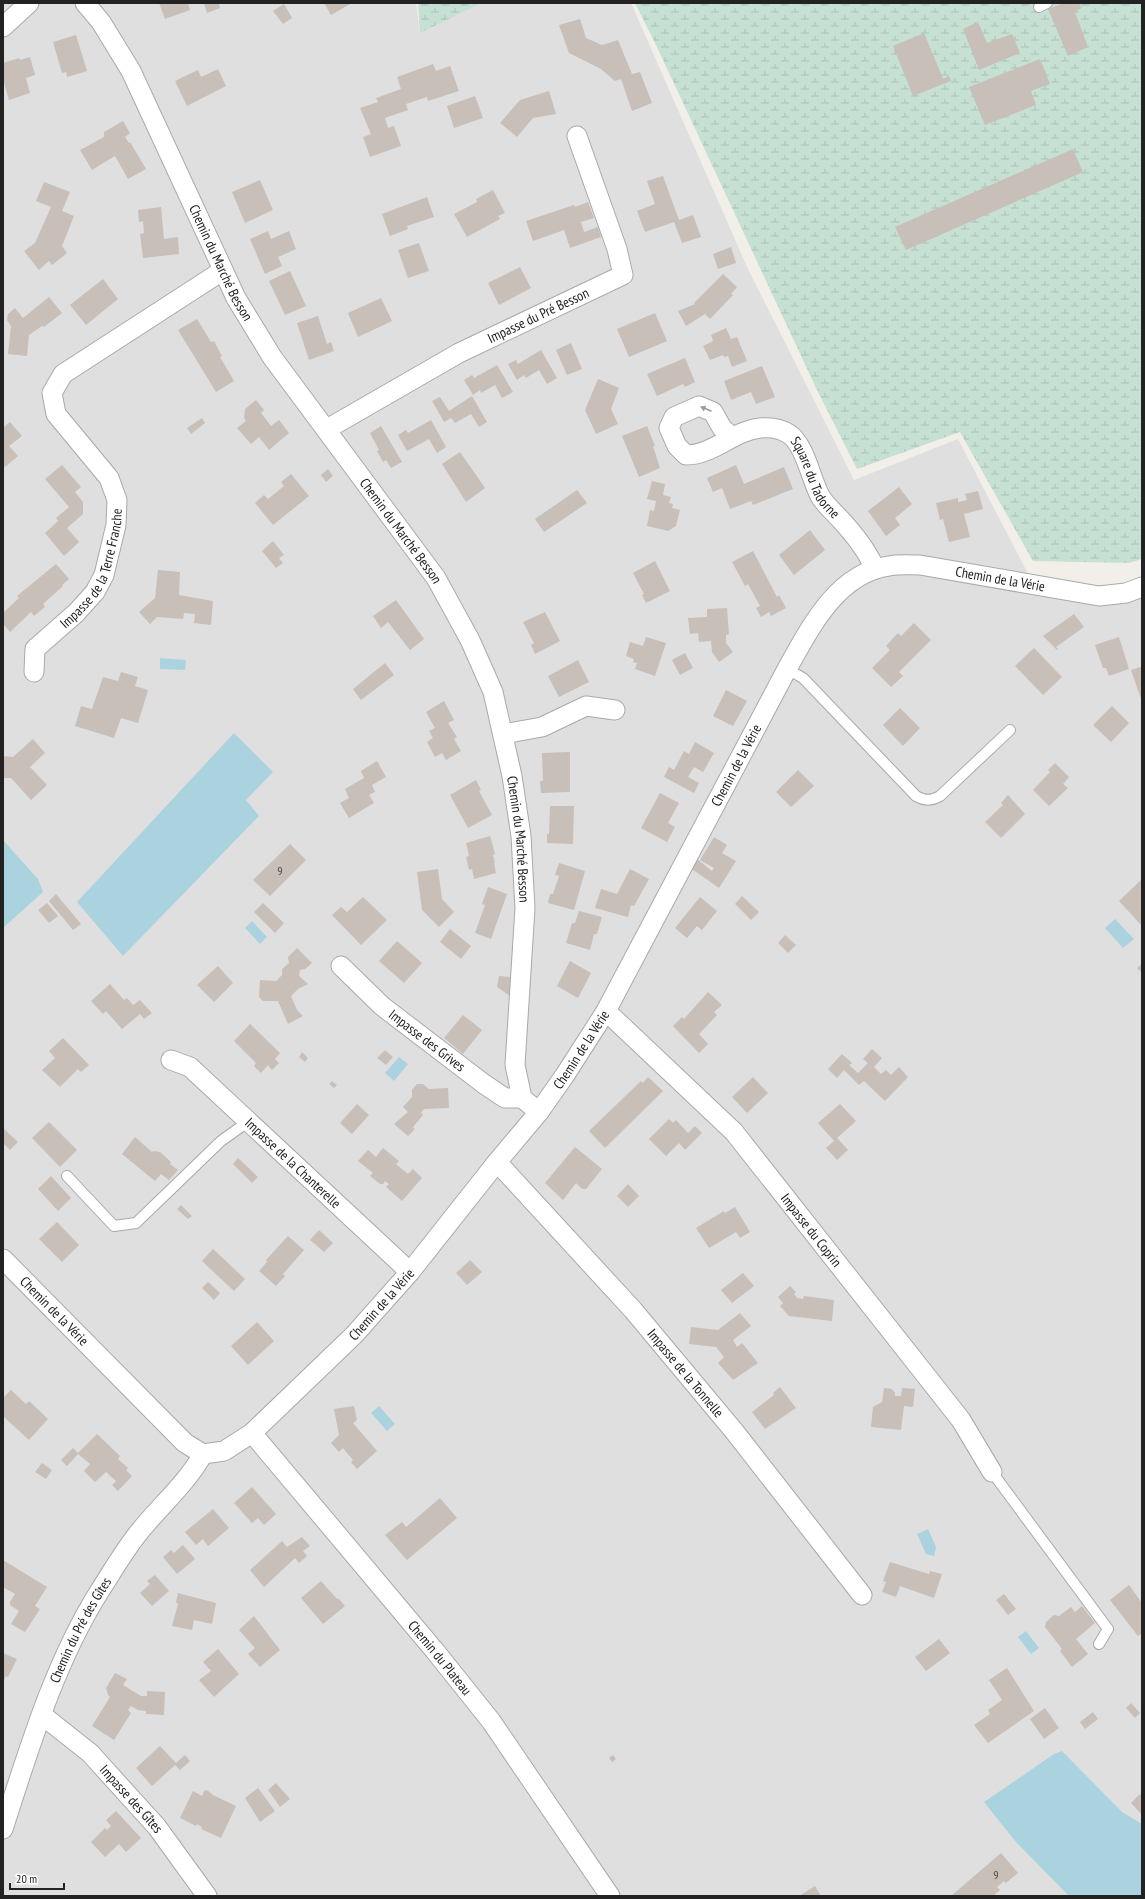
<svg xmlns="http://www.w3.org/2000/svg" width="1145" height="1899" viewBox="0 0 1145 1899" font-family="'PT Sans Narrow',sans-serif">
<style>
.residential{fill:#e0dfdf}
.wetland{fill:url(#wetland-marsh)}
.water{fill:#aad3df}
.building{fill:#c7bfb8}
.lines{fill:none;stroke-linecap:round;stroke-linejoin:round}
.service-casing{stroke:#a9a9a9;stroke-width:12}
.minor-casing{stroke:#a9a9a9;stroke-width:21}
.service{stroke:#fff;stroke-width:10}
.minor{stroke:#fff;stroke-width:19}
.oneway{fill:#9c9c9c}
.labels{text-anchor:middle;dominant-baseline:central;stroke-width:3;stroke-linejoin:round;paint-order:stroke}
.number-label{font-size:12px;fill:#4b4948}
.street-label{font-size:14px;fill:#222;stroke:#fff}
</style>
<defs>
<pattern id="wetland-marsh" width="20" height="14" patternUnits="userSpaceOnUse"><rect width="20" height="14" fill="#c6e0d4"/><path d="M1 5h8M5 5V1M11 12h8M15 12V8" fill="none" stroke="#aac0b6"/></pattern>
</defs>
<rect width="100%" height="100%" fill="#f2efe9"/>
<!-- residential -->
<polygon class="residential" points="3,3 416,3 420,32 482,3 631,3 748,269 854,480 958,439 1037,591 1120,604 1142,595 1142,1896 3,1896"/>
<!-- wetland -->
<g class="wetland">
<polygon points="418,3 482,3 420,33"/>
<polygon points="635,3 1142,3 1142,559 1129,563 1033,561 960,432 857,469 817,390 656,45"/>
</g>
<!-- water -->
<g class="water">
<polygon points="160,658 186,660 185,670 160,669"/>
<polygon points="234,733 273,772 246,800 259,816 123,956 77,902"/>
<polygon points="3,840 38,879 43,892 3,928"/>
<polygon points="1115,919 1134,939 1123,948 1105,928"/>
<polygon points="252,921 267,937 260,944 245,928"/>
<polygon points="399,1057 408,1064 394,1081 385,1073"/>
<polygon points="379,1406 395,1424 387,1431 371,1413"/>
<polygon points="928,1529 936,1547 934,1556 926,1554 917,1534"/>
<polygon points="1026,1631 1039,1648 1031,1654 1018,1637"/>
<polygon points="1062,1751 1122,1812 1142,1824 1142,1896 1069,1896 1016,1842 984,1802 1054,1754"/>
</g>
<!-- building -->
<g class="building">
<polygon points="159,3 188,3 190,10 165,19"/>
<polygon points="204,3 219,3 220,8 207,13"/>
<polygon points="324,3 352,3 331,15"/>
<polygon points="1022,3 1032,3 1023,7"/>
<polygon points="1064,3 1079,3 1081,8 1075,12 1088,47 1068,56 1048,9"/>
<polygon points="284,4 292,18 283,24 273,11"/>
<polygon points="580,19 586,38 602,45 618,40 632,74 640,72 652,103 632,111 621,79 615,81 601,69 569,53 559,25"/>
<polygon points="978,22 987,43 1012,34 1020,53 979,70 963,29"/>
<polygon points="924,33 943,79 949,76 951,81 913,96 893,46"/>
<polygon points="76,35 87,71 67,77 66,72 62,73 53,42"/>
<polygon points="30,57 35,75 26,78 30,93 9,100 3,79 3,63 19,58 20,60"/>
<polygon points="1040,59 1050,84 1031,91 1036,105 985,125 969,87"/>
<polygon points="433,64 436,71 450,66 459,91 428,101 427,97 406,104 408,110 385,118 388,128 394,126 401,146 370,157 363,137 371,134 360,108 378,102 376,98 401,89 397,77"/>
<polygon points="218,69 226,86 187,106 175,81 198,70 201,77"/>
<polygon points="549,91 556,114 533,118 517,137 500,123 520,100"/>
<polygon points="475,96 483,118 454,128 447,106"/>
<polygon points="123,121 130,133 125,137 129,143 130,142 146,169 128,179 115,156 92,170 80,150 104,137 104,132"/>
<polygon points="1073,149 1083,172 906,250 895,227"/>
<polygon points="663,176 679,220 693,215 701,237 682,243 674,222 645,232 637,211 655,204 647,181"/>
<polygon points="260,180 273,210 245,223 232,192"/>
<polygon points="44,182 70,192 62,211 74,216 62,246 67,253 52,265 49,261 39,270 24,251 35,243 51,207 36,201"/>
<polygon points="493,190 505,213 498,216 500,219 467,237 454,214 477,202 476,199"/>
<polygon points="427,197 434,217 407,226 408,229 390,236 382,214"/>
<polygon points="588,202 594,218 581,222 584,232 598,227 601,237 570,248 564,230 533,241 526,221 574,205 575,207"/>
<polygon points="161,207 164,239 178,237 179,254 143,258 140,234 144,233 143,221 139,222 138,210"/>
<polygon points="268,231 271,239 289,231 296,249 278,257 282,266 265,274 250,239"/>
<polygon points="419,243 429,271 408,278 398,250"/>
<polygon points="731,247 736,263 718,269 713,254"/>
<polygon points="520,267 531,288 499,305 488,283"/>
<polygon points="290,271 306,306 285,315 269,281"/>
<polygon points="723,274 737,287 731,294 733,295 710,319 705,314 686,326 678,311 695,304 694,303"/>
<polygon points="103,279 118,299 86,325 70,305"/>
<polygon points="49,297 62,313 44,327 42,326 29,335 27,356 8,354 11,326 7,320 8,314 15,308 23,318"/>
<polygon points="381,298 392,321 358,337 348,313"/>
<polygon points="655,313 667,341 629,357 617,329"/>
<polygon points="318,316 327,344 331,342 334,351 309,360 297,323"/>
<polygon points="197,319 211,342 214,341 222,356 220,357 234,381 216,392 178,330"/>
<polygon points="726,328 731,339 737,337 747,361 732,367 728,356 724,357 723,355 710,360 703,346 713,341 711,335"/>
<polygon points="571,343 582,369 567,375 556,350"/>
<polygon points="541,350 557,378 547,384 539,370 526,378 524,375 517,380 508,364 516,360 518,364"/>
<polygon points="685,358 695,382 685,387 683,384 657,396 647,374"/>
<polygon points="497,365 513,392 502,398 495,385 481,393 480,390 473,395 464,380 472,375 474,378"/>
<polygon points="762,366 775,397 756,404 751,392 731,400 724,381"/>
<polygon points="598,379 619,388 611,409 618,424 596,434 585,410"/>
<polygon points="472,396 487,422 479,427 471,414 455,423 451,418 444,422 432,401 440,397 449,411"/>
<polygon points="256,400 264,410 261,413 271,426 279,420 289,433 269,450 259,437 251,444 237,428 246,421 244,418 245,409"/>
<polygon points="202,418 205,423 191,434 187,428"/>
<polygon points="431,420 446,447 437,453 429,439 407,451 398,435 406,430 408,433"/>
<polygon points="10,422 22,436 9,446 18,456 5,467 3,465 3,428"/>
<polygon points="381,426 402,462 391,468 386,460 383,462 377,451 379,450 370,433"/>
<polygon points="647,426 655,446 653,446 660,468 639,477 622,436"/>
<polygon points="460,452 485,488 466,502 442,464"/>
<polygon points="62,465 81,487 75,492 83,502 83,514 67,528 79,542 64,556 45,533 58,521 56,518 69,507 45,479"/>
<polygon points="736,465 744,484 784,467 793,489 753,505 751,501 730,509 722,488 713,492 707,478"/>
<polygon points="328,469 333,476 326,482 321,475"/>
<polygon points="291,474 309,496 273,525 255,503 264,495 268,499 284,486 281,482"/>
<polygon points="652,481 665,484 663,495 671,497 669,503 673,504 672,508 680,510 676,526 668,531 647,526 650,510 654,511 656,501 647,499"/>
<polygon points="899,487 912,504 895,518 900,525 886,536 868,511"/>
<polygon points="577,490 587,503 544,532 535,519"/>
<polygon points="978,491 983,509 964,514 970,537 949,542 943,519 940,520 936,503 958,498 958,502 967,500 965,494"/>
<polygon points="810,530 825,550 794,575 779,555"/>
<polygon points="273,541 284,555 279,558 283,563 276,568 262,551"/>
<polygon points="753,551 777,597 779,595 786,608 771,616 769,612 761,617 756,608 760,606 748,584 745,586 732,562"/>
<polygon points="655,561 670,591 646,603 642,595 644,594 633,573"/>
<polygon points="56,564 69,579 62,585 63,586 43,604 45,607 34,616 31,612 10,632 3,624 3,613 19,598 17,596"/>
<polygon points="158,570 180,572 179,595 213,601 211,625 194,623 195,614 184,613 183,619 157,617 150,624 139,612 155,598"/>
<polygon points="396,600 424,639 410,650 388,622 381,628 373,616"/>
<polygon points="727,608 729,634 726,635 726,643 733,652 719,662 712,652 711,641 699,642 698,633 690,634 688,618 707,617 707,609"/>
<polygon points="545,612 560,641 535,654 531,645 534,643 523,622"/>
<polygon points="1074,614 1084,627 1056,647 1058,649 1057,650 1043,636"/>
<polygon points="914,623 931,640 899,672 903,676 891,687 872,668 890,650 886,646 898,633 901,636"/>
<polygon points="646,637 666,643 655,676 635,669 637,663 633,662 634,659 626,656 630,642 643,646"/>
<polygon points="1119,637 1129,669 1109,676 1106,668 1103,668 1095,645"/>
<polygon points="1034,648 1062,677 1043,695 1015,666"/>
<polygon points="685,653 693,668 680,675 672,660"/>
<polygon points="578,660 589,682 559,697 548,676"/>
<polygon points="385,663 394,675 361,700 353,689"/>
<polygon points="1141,667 1142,670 1142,702 1131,670"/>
<polygon points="121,672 138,677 135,686 148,690 138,723 121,718 114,738 75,726 81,706 92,709 103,677 118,681"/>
<polygon points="726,690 747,701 733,726 713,716"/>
<polygon points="444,701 454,720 448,723 457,737 454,739 461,751 446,760 442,753 435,757 427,742 433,738 429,731 435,728 426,712"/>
<polygon points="1112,706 1129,723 1111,742 1093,725"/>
<polygon points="900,708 920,728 903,746 883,725"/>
<polygon points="33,739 45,753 30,767 47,785 31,800 11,778 3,778 3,756 13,757"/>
<polygon points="695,742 714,753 703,772 694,767 688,777 699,783 694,793 664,777 669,767 674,770 684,751 689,754"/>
<polygon points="570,752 570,792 541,793 540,781 543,781 542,753"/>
<polygon points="377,761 386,777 372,785 375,792 369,795 374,803 349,818 340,803 349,798 345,789 364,778 361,771"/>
<polygon points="1055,763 1069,777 1063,784 1068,788 1049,806 1033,790 1050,772 1048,770"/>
<polygon points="798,770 814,786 791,807 776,792"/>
<polygon points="476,780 481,790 479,791 492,815 468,828 450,795"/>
<polygon points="660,793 679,803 668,823 675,827 667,842 641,828"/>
<polygon points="1008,795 1025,814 1001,838 985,822 1003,805 1001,803"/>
<polygon points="550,806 574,806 573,844 547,843 547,834 549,834"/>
<polygon points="490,836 495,854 493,855 495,863 494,863 496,873 474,879 472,869 469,870 466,857 469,856 466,843"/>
<polygon points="714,837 727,845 722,853 736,861 719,888 692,869 697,859 712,871 714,868 700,860"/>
<polygon points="290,844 306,860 270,896 253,880"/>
<polygon points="559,863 585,871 574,910 548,903 550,894 553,894 559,876 555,875"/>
<polygon points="438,869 442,899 454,912 439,927 422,910 417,872"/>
<polygon points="630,869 649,879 634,906 631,905 628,917 595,908 601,889 617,894"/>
<polygon points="1142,879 1142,926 1119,901"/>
<polygon points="488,887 507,894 491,939 475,933 485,905 482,904"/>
<polygon points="56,894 81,924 73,930 49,901"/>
<polygon points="742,896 759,912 751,920 735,904"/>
<polygon points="363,897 387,920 361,945 332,915 341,907 347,912"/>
<polygon points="700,897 717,911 702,930 697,926 687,938 675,928"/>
<polygon points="47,903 58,916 49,923 38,910"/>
<polygon points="263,903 284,923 275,933 254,912"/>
<polygon points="579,911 602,917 597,934 594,934 590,950 566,943 572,923 575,923"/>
<polygon points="450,929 471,946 461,959 440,942"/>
<polygon points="785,935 796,945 788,953 778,943"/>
<polygon points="397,941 422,963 404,983 379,961"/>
<polygon points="297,948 312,963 305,969 300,970 299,976 308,984 298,989 291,996 297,1010 303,1016 288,1024 278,1001 263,1001 259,997 260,980 276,981 282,975 282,969 289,963 288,957"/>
<polygon points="570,961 591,973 578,998 557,986"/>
<polygon points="1142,964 1142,973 1137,968"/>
<polygon points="218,966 233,983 214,1002 197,985"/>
<polygon points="499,976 511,977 510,996 497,987"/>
<polygon points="110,984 124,1000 127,998 133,1005 140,1000 152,1013 144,1019 140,1014 122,1029 106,1011 103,1014 91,1001"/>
<polygon points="708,992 722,1005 714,1012 717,1015 699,1034 708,1044 699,1053 673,1026 682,1017 684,1019"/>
<polygon points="463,1015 482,1030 463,1054 444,1038"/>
<polygon points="250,1024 280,1053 275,1059 279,1063 272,1070 268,1065 261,1073 254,1066 256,1063 234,1041"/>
<polygon points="63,1038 89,1065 81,1072 78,1069 60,1087 42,1070 55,1058 49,1051"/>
<polygon points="872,1049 882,1058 874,1067 881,1074 886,1070 891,1075 899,1067 908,1077 885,1101 864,1081 859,1085 844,1070 837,1078 828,1069 842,1054 852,1063 849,1065 858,1073 868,1063 863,1059"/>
<polygon points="385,1050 393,1057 386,1065 377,1058"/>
<polygon points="302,1052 308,1058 305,1062 299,1057"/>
<polygon points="648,1077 663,1091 605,1148 589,1131 641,1081 643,1083"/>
<polygon points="753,1077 768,1093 747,1113 732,1097"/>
<polygon points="332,1081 337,1085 334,1088 329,1084"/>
<polygon points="417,1084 423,1084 429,1089 448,1088 449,1108 424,1109 421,1113 423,1115 413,1127 415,1129 408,1136 394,1124 408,1112 403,1107 412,1097 412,1090"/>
<polygon points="357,1104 369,1115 352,1134 340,1123"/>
<polygon points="840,1104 856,1121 837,1138 848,1150 837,1160 826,1148 834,1141 818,1123"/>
<polygon points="669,1119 673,1123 676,1120 688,1133 695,1126 702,1133 685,1150 679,1143 666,1156 649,1139"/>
<polygon points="49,1122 77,1150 60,1167 32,1138"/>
<polygon points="3,1128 18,1142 10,1150 3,1143"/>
<polygon points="135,1137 152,1152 154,1151 160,1152 171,1162 170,1164 178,1170 169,1180 161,1174 155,1181 122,1154"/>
<polygon points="575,1147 602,1169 586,1189 582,1189 576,1183 563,1200 545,1183"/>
<polygon points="383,1148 399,1161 396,1164 408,1174 413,1169 422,1178 402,1201 386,1187 389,1184 385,1181 383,1184 380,1184 370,1176 373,1173 358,1161 368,1150 376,1157"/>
<polygon points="238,1158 258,1177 252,1183 233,1164"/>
<polygon points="51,1176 71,1198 58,1211 38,1189"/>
<polygon points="628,1184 639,1196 628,1207 617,1196"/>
<polygon points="181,1205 192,1216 188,1219 177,1209"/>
<polygon points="735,1207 750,1232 740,1238 736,1232 709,1248 696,1228 724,1211 725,1213"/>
<polygon points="57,1222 79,1245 62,1262 39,1239"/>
<polygon points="319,1230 333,1243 324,1252 310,1240"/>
<polygon points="288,1236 304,1250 283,1274 285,1276 276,1286 259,1271 267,1262 266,1260"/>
<polygon points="213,1249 245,1279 234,1291 202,1261"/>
<polygon points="470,1260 482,1272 467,1285 456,1273"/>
<polygon points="743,1273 754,1286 732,1303 721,1290"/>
<polygon points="208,1282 220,1293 214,1300 202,1288"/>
<polygon points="790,1286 796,1292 794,1294 797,1298 803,1299 804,1296 834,1300 832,1321 789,1316 780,1306 783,1303 778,1297"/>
<polygon points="740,1313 751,1326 733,1340 737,1347 742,1343 758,1363 733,1380 718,1363 724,1357 716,1347 689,1344 691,1327 718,1330"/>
<polygon points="257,1322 274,1341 248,1365 231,1346"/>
<polygon points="780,1387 796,1408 765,1429 752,1412 774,1395 773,1393"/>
<polygon points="884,1388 892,1389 895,1393 895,1396 901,1396 902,1388 915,1389 913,1407 904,1406 901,1430 871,1427 873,1407 882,1402"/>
<polygon points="11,1390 26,1404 29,1401 48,1419 29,1440 4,1417 3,1418 3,1398"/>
<polygon points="354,1406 357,1420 353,1423 377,1451 357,1469 351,1462 353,1460 343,1448 339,1452 331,1443 339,1435 334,1409"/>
<polygon points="97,1434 120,1456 118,1459 128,1468 126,1470 132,1476 118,1491 112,1485 116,1481 106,1472 95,1482 84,1471 90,1464 78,1454 67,1466 61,1460 73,1448 78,1453"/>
<polygon points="42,1463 52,1470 46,1479 35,1472"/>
<polygon points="252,1487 276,1514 264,1525 258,1518 252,1523 234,1503"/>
<polygon points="440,1498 457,1518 407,1560 385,1535 402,1522 406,1527"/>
<polygon points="213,1509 229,1528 208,1546 203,1539 196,1545 185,1532"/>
<polygon points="302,1537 310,1546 303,1551 307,1556 299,1563 295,1558 264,1587 250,1570 282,1541 287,1547"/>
<polygon points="183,1545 195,1559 177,1574 163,1557 171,1550 174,1553"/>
<polygon points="3,1560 47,1587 35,1606 40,1609 25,1632 11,1624 19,1611 10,1605 10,1602 15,1594 3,1587"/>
<polygon points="890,1562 929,1574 930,1571 942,1574 934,1598 900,1586 896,1597 882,1592 886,1582 883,1581"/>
<polygon points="155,1575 169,1591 152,1606 140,1593 150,1584 147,1581"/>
<polygon points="321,1581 337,1599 338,1598 345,1606 323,1624 301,1598"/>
<polygon points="1129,1585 1142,1603 1141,1613 1142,1633 1138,1636 1110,1600"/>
<polygon points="178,1593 216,1603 212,1624 194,1620 192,1630 172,1626 178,1604 176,1602"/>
<polygon points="1004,1594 1016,1609 1008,1615 996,1600"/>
<polygon points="1082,1606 1095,1623 1076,1639 1088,1654 1072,1667 1060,1651 1062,1649 1045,1627 1046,1622 1054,1615 1059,1616 1071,1607 1075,1612"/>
<polygon points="254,1616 280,1650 260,1667 248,1654 255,1648 239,1630"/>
<polygon points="939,1639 950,1653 926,1671 915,1657"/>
<polygon points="218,1649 239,1674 214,1697 199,1680 211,1671 203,1662"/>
<polygon points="3,1653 17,1659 8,1677 6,1676 3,1683"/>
<polygon points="1007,1668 1034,1711 988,1743 974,1725 990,1714 988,1710 1002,1700 989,1680"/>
<polygon points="115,1673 127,1679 123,1685 141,1696 147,1696 147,1691 165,1692 164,1715 146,1714 146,1711 138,1710 131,1706 128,1710 131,1713 114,1740 92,1726 110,1697 108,1695 106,1688"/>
<polygon points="1131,1703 1140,1713 1135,1718 1126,1708"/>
<polygon points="1045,1708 1059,1728 1044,1739 1030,1719"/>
<polygon points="1093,1712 1098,1719 1085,1729 1080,1722"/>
<polygon points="160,1746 176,1763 185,1755 190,1761 180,1770 175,1765 152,1786 136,1768"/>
<polygon points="613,1755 616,1759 612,1762 609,1758"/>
<polygon points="276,1783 290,1799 280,1807 268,1790"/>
<polygon points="258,1788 275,1811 260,1822 245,1798"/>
<polygon points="207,1790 213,1795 236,1806 221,1838 201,1829 202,1827 197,1824 196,1826 180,1818 193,1791 202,1796 204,1791"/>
<polygon points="1140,1794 1142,1796 1142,1815 1131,1803"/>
<polygon points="116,1811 141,1838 126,1852 119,1844 105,1857 91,1842 105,1828 107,1830 111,1826 106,1820"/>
<polygon points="1001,1853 1018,1873 1006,1883 1004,1881 997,1887 1000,1890 993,1896 951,1896"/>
<polygon points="815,1886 821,1896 799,1896"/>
</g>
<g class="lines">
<!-- service casing -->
<g class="service-casing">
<g id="service">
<polyline points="1039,7 1047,3"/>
<path d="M787,669l16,9 113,118c9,5 15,5 24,0l70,-66"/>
<polyline points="67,1176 114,1226 136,1223 221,1141 249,1121"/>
<polyline points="992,1472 1108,1629 1099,1644"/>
</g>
</g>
<!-- minor casing -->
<g class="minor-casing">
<g id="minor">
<path id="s1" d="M85,3l16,19 30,49 105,227 36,59 164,221 34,62 23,52 19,84 9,60 4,72 -10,157 7,33 17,14"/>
<polyline points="3,27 29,3"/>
<path id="s2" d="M327,429l132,-76 164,-78 -6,-26 -40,-113"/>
<path id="s3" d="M732,437l-10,-9 -9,-16 -14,-6 -25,11 -5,11 8,18 9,9c27,0 47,-24 74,-27 10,-1 20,0 29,6 16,11 22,45 31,62 5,9 14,16 20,23 14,15 27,31 35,50"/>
<path id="s4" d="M34,672l1,-23 41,-36 19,-21 9,-17 12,-50 1,-25 -8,-22 -53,-64 -4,-21 11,-19 159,-103"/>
<polyline points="503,734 542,727 586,706 615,710"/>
<path id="s5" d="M341,966l41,40 102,78 21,14h17"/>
<path id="s6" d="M606,1011l128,121 227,288 31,52"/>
<path id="s7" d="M171,1060l19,7 220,205"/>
<path id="s8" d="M497,1162l136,148 101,121 128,164"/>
<path id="s9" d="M3,1259l182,184 18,11 21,-3 28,-18 102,-98 56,-63 87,-110 42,-50 26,-37 41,-64 181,-342c23,-41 50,-96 102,-103 10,-2 21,-1 31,-1l179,31 27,-3 16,-6"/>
<path id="s10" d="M252,1433l183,218 56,70 119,175"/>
<path id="s11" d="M42,1715l48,38 67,74 50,69"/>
<path id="s12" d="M3,1829c26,-80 51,-165 96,-237 13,-20 26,-43 41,-61 20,-25 47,-48 63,-77"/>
</g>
</g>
<!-- service -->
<use href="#service" class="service"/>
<!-- minor -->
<use href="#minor" class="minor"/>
</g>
<!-- one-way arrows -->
<defs><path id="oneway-solid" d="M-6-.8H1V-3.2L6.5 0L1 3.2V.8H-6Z"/></defs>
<use class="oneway" href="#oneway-solid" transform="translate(706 409) rotate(-157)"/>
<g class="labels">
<!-- number labels -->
<g class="number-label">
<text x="280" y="870">9</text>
<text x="996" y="1874">9</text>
</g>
<!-- street labels -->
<g class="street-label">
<text stroke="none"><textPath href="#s1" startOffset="294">Chemin du Marché Besson</textPath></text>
<text stroke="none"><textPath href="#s2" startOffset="240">Impasse du Pré Besson</textPath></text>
<text stroke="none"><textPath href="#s3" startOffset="280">Square du Tadorne</textPath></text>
<text stroke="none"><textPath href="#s1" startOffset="618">Chemin du Marché Besson</textPath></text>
<text stroke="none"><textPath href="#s4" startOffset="126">Impasse de la Terre Franche</textPath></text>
<text stroke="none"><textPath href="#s9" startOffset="1537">Chemin de la Vérie</textPath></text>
<text stroke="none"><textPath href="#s9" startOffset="1165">Chemin de la Vérie</textPath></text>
<text stroke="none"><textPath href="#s1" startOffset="954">Chemin du Marché Besson</textPath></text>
<text stroke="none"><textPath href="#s5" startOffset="114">Impasse des Grives</textPath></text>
<text stroke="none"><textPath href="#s9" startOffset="841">Chemin de la Vérie</textPath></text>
<text stroke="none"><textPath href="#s7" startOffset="161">Impasse de la Chanterelle</textPath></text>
<text stroke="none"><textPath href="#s6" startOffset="301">Impasse du Coprin</textPath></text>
<text stroke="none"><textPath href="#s9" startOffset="517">Chemin de la Vérie</textPath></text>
<text stroke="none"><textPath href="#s9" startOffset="73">Chemin de la Vérie</textPath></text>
<text stroke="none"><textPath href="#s8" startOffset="283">Impasse de la Tonnelle</textPath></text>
<text stroke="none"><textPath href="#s12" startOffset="214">Chemin du Pré des Gîtes</textPath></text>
<text stroke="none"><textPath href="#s10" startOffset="293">Chemin du Plateau</textPath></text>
<text stroke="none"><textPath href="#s11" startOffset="123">Impasse des Gîtes</textPath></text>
</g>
</g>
<!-- border -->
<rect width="1145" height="1899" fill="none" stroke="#222222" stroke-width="8"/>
<!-- scale -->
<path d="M10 1883v6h54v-6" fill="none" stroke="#222222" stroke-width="2"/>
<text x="16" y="1883" font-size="12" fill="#222222" stroke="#ffffff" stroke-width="3" paint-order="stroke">20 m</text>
</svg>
